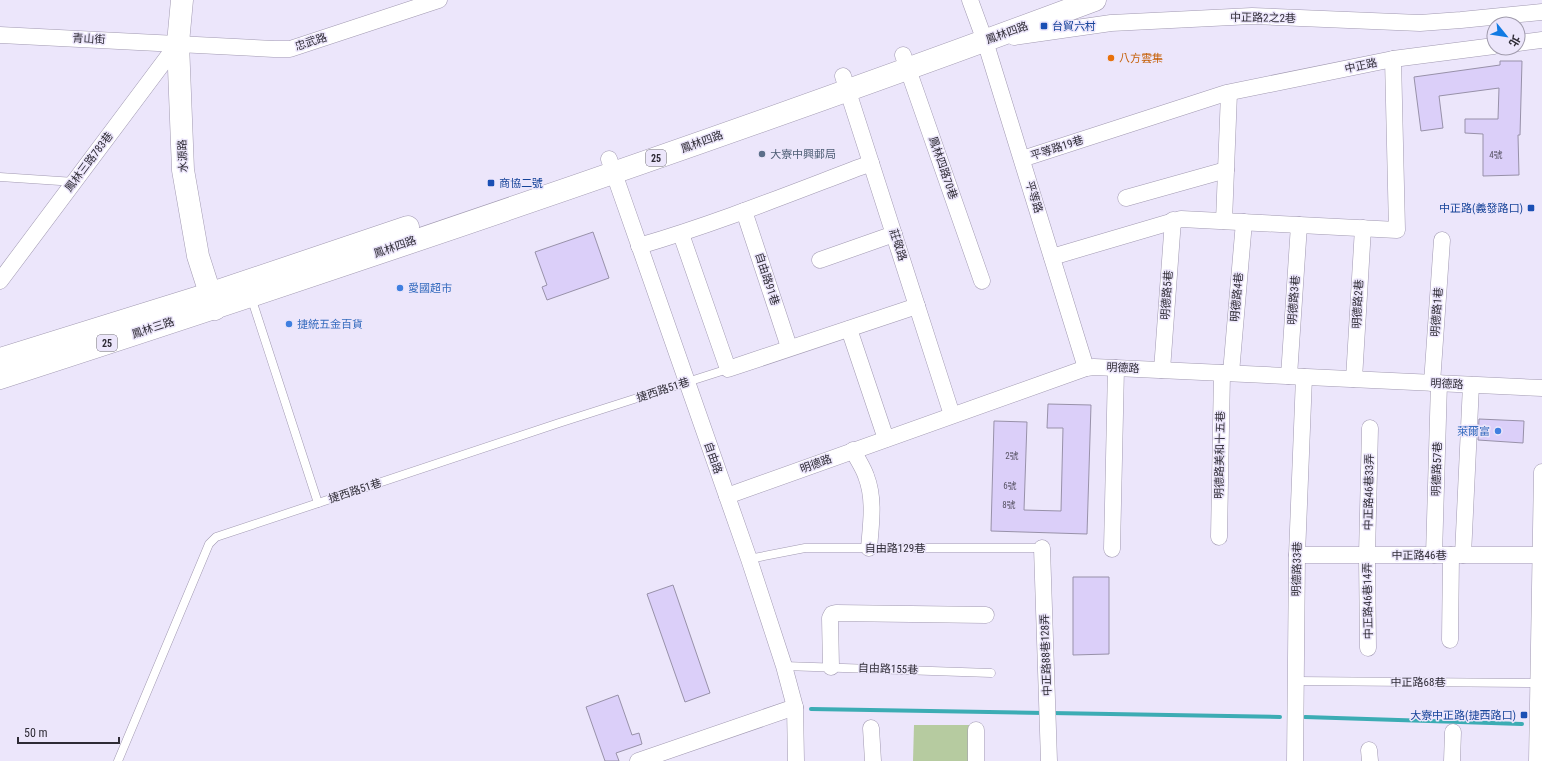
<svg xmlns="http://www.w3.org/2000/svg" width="1542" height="761" viewBox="0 0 1542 761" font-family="'Roboto Condensed','Noto Sans TC',sans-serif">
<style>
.green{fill:#b6cba0}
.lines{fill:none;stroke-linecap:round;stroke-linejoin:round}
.stream{stroke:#3cacb4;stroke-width:4}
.building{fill:#dbcff9;stroke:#9891a9}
.lane-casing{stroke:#a199b1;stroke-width:9}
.street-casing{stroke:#a199b1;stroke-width:17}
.secondary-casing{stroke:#a199b1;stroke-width:23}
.primary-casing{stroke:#a199b1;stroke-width:23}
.lane{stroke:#fff;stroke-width:8}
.street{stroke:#fff;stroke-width:16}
.secondary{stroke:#fff;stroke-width:22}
.primary{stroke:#fff;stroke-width:22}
.transit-dot{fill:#1a4fb4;stroke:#ece6fb;stroke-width:1.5}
.food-dot{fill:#e8710a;stroke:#ece6fb;stroke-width:1.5}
.service-dot{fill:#5c6f8a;stroke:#ece6fb;stroke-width:1.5}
.shop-dot{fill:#3f7fe0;stroke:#ece6fb;stroke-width:1.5}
.labels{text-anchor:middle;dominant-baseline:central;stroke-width:3;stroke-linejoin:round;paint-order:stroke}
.number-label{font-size:9px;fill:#595466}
.shield{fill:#ece6fb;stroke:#676370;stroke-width:1}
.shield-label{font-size:10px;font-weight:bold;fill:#2e2b35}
.street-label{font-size:11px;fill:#2e2b35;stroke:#ece6fb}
.transit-label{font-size:11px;fill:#164399;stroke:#ece6fb;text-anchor:start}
.food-label{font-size:11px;fill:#c56008;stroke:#ece6fb;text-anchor:start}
.service-label{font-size:11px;fill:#4e5e75;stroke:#ece6fb;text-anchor:start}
.shop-label{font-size:11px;fill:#366cbe;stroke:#ece6fb;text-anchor:start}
</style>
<rect width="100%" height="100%" fill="#ece6fb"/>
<!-- green -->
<polygon class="green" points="914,725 972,725 971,761 913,761"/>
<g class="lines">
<!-- stream -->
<g class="stream">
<polyline points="811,709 1044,713"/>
<polyline points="1051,713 1280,717"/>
<polyline points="1305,717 1522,724"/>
</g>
</g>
<!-- building -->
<g class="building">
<polygon points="1500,61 1522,61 1520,135 1518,135 1519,175 1483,176 1483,134 1465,133 1465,119 1498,119 1499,88 1439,96 1443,128 1421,131 1414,77 1500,65"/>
<polygon points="593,232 609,278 547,300 542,287 547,285 535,252"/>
<polygon points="1048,404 1091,405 1087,534 991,531 994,421 1027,422 1024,510 1061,511 1063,428 1047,428"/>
<polygon points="1479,419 1524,421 1523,443 1478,440"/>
<polygon points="1073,577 1109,577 1109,654 1073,655"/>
<polygon points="673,585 710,693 685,702 647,594"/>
<polygon points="618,695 632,735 639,733 642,744 616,753 619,761 605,761 586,707"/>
</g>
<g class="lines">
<!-- lane casing -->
<g class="lane-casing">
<g id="lane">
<polyline points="0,177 75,182"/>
<polyline points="251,297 318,503"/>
<polyline points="749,559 805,548 1042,548"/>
<polyline points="784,666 991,673"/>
<polyline points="1297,681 1539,683"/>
<polyline points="118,761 209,544 216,537 559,423 728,369"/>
</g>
</g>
<!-- street casing -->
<g class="street-casing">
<g id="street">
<polyline points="970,0 985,41 1086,368"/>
<polyline points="0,35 274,49 290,49 439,0"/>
<polyline points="1014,37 1111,23 1252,16 1420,23 1461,20 1542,12"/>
<polyline points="1518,43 1542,40"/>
<polyline points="903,55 982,281"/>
<polyline points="843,76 952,415"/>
<polyline points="609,159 749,559 784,666 795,707 796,761"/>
<polyline points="1022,159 1226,93 1393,59 1494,46"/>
<polyline points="1126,198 1226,170"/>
<polyline points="744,211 789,347"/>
<polyline points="1224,221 1229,93"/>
<polyline points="681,234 728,369 917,306"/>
<path d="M639,246c79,-23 155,-54 232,-83"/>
<polyline points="1052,257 1181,219 1397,230 1393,59"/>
<polyline points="820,260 894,234"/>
<polyline points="0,281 178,43"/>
<polyline points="849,329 886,439"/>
<polyline points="1162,370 1173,220"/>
<polyline points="1231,373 1244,222"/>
<polyline points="1289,376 1299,225"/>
<polyline points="1354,379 1363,228"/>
<polyline points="1432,383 1442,240"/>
<path d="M853,450c4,9 10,17 13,26 9,23 5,48 3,72"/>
<polyline points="727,496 1086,368 1094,367 1542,388"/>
<polyline points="1219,537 1222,373"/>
<polyline points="1042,548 1049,761"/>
<polyline points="1112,549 1116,368"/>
<polyline points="1297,555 1541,555"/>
<polyline points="1434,555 1439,383"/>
<polyline points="1463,555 1471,385"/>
<polyline points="1450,640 1451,555"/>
<polyline points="1368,648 1367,555 1370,428"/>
<polyline points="831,667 830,618 832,614 836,613 986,615"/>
<polyline points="871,728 873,761"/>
<polyline points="976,730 976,761"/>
<polyline points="1369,750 1370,761"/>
<polyline points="638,761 795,707"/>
<polyline points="1295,761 1297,555 1304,377"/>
<polyline points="1452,761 1453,732"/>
<polyline points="1537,761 1542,472"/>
</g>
</g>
<!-- secondary casing -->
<g class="secondary-casing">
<polyline id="secondary" points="182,0 178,43 183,170 198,256 215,309"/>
</g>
<!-- primary casing -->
<g class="primary-casing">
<g id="primary">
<polyline points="0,359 209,294 408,227"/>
<path d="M0,378c368,-119 733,-243 1095,-378"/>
</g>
</g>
<!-- lane -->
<use href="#lane" class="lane"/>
<!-- street -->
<use href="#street" class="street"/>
<!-- secondary -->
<use href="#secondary" class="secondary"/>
<!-- primary -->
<use href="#primary" class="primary"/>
</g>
<!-- markers -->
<g class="transit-dot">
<rect x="1040" y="22" width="8" height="8" rx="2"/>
<rect x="487" y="179" width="8" height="8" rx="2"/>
<rect x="1527" y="204" width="8" height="8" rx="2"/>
<rect x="1520" y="711" width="8" height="8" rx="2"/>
</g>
<circle class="food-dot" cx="1111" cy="58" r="4"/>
<circle class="service-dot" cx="762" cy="154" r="4"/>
<g class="shop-dot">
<circle cx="400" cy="288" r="4"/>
<circle cx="289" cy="324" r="4"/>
<circle cx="1498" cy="431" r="4"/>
</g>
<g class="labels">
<!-- number labels -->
<g class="number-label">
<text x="1496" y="155">4號</text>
<text x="1012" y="456">2號</text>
<text x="1010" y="486">6號</text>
<text x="1009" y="505">8號</text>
</g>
<!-- shield labels -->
<g class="shield">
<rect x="646" y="150" width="20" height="16" rx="3"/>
<rect x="97" y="335" width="20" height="16" rx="3"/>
</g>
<g class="shield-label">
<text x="656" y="158">25</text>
<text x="107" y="343">25</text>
</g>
<!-- street labels -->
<g class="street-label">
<text transform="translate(1263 18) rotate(1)">中正路2之2巷</text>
<text transform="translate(1007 33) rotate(-20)">鳳林四路</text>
<text transform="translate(89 39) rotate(3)">青山街</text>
<text transform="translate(311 42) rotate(-18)">忠武路</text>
<text transform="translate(1361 66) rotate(-12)">中正路</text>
<text transform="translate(702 142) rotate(-20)">鳳林四路</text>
<text transform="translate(1057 148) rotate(-18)">平等路19巷</text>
<text transform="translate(183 156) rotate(-93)">水源路</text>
<text transform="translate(89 162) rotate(-53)">鳳林三路783巷</text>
<text transform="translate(943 168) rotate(71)">鳳林四路70巷</text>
<text transform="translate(1034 197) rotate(73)">平等路</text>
<text transform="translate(898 245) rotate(72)">莊敬路</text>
<text transform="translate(395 247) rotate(-19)">鳳林四路</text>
<text transform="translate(767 279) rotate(72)">自由路91巷</text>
<text transform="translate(1167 295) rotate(-86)">明德路5巷</text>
<text transform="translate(1237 297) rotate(-85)">明德路4巷</text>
<text transform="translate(1294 300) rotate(-86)">明德路3巷</text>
<text transform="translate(1358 304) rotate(-87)">明德路2巷</text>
<text transform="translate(1437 312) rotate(-86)">明德路1巷</text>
<text transform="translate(153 328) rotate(-18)">鳳林三路</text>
<text transform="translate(1123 368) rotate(3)">明德路</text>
<text transform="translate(1447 384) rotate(3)">明德路</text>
<text transform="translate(663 390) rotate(-18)">捷西路51巷</text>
<text transform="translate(1220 455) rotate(-89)">明德路美和十五巷</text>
<text transform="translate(713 458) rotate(71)">自由路</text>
<text transform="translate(816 464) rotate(-20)">明德路</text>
<text transform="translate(1437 469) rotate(-88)">明德路57巷</text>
<text transform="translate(355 491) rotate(-18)">捷西路51巷</text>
<text transform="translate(1369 492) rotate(-89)">中正路46巷33弄</text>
<text x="895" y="548">自由路129巷</text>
<text x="1419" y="555">中正路46巷</text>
<text transform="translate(1297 569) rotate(-89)">明德路33巷</text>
<text transform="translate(1368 601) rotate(-91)">中正路46巷14弄</text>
<text transform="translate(1046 655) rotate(-92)">中正路88巷128弄</text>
<text transform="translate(888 669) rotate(2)">自由路155巷</text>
<text x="1418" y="682">中正路68巷</text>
</g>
<!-- transit labels -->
<g class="transit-label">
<text x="1052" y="26">台貿六村</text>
<text x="499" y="183">商協二號</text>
<text x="1523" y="208" text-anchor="end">中正路(義發路口)</text>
<text x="1516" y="715" text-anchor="end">大寮中正路(捷西路口)</text>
</g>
<!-- food labels -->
<g class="food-label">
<text x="1119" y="58">八方雲集</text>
</g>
<!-- service labels -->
<g class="service-label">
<text x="770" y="154">大寮中興郵局</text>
</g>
<!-- shop labels -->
<g class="shop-label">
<text x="408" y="288">愛國超市</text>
<text x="297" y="324">捷統五金百貨</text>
<text x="1490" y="431" text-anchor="end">萊爾富</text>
</g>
</g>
<!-- north arrow -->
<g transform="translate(1506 36) rotate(120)"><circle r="19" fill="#ece6fb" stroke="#a09bac"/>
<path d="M0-3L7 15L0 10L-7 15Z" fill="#127be3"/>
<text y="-6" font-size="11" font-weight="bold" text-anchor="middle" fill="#2e2b35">北</text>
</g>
<!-- scale -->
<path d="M18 737v6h101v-6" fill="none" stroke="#2e2b35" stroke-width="2"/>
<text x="24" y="737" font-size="12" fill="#2e2b35" stroke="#ece6fb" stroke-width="3" paint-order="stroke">50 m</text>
</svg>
